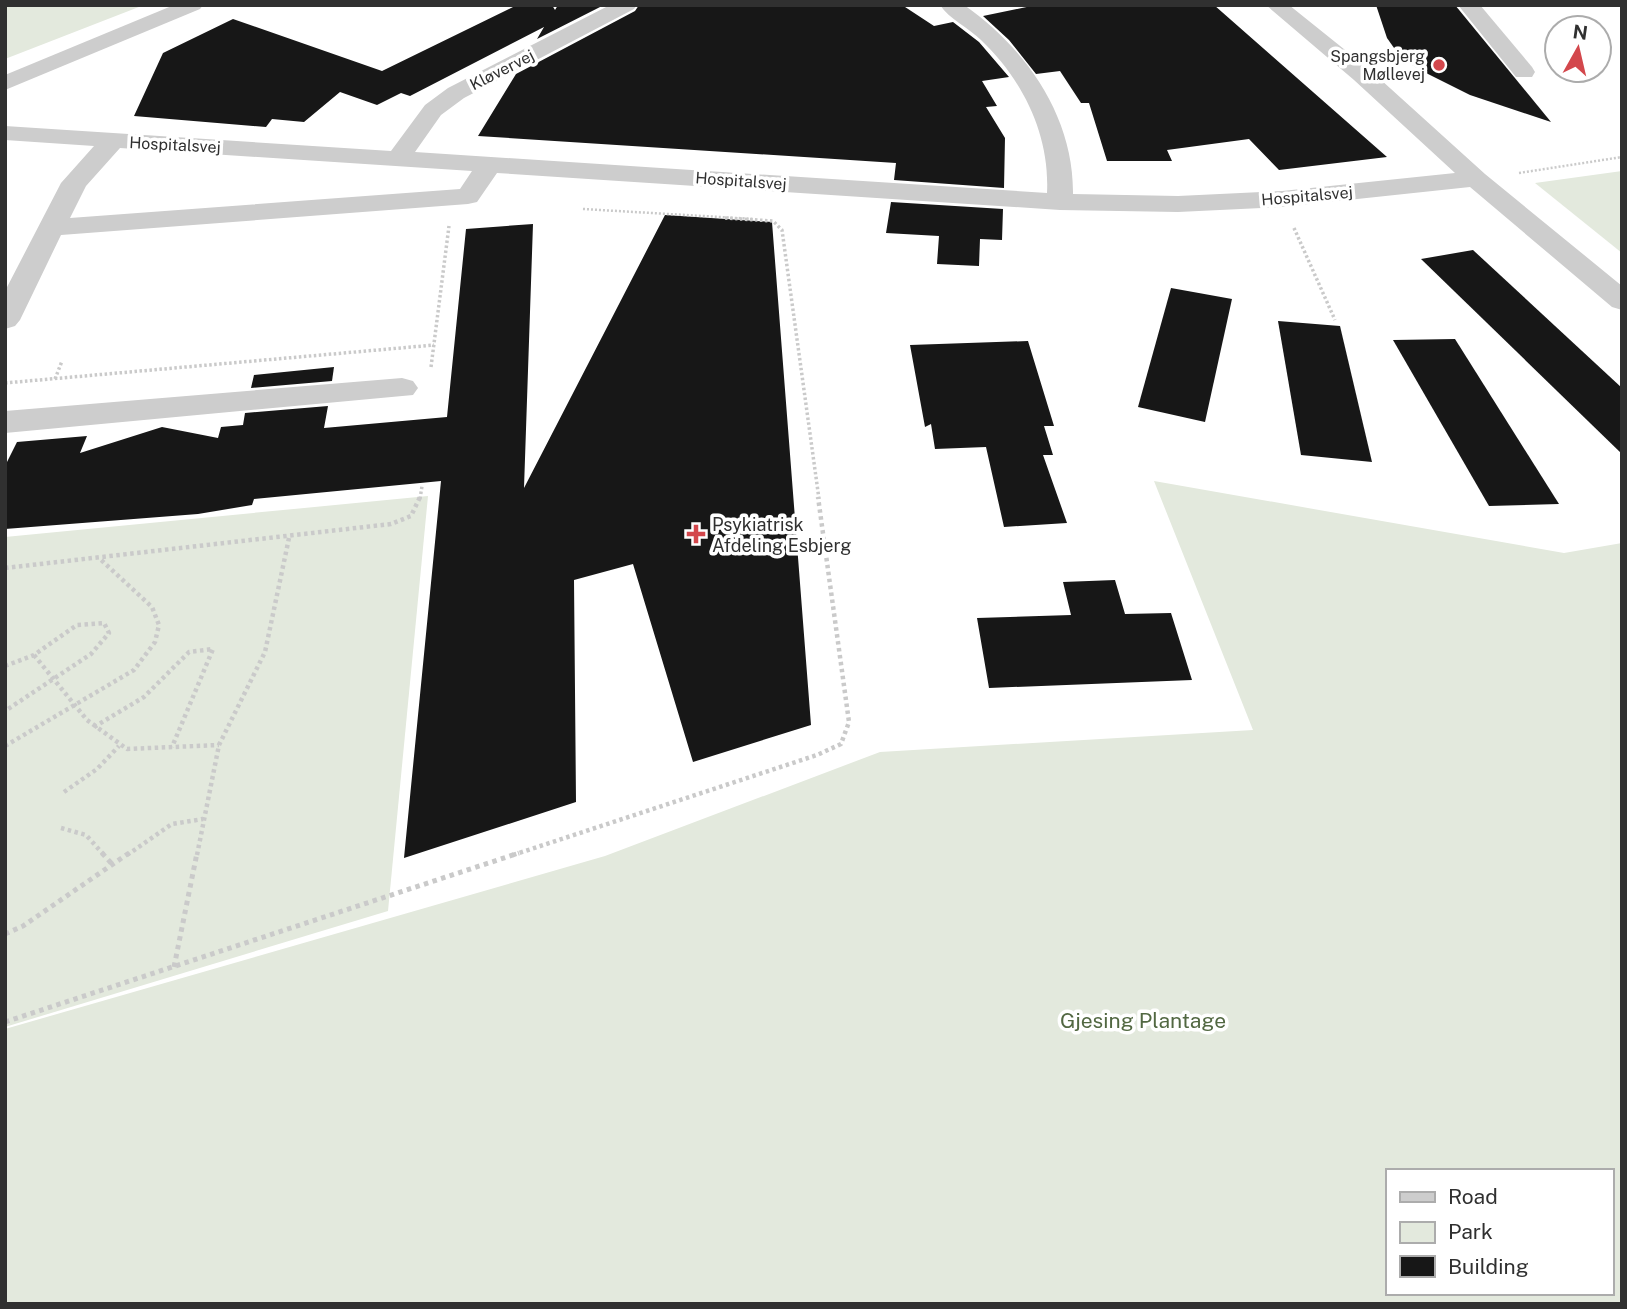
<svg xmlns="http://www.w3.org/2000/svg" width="1627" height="1309" viewBox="0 0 1627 1309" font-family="'Public Sans',sans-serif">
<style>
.green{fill:#e3e9dd;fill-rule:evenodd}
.building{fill:#171717}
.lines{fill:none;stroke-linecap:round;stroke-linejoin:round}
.path-far3{stroke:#cacaca;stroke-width:2.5;stroke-dasharray:2 2;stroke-linecap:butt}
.path-far2{stroke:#cacaca;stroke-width:3.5;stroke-dasharray:2.5 2.5;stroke-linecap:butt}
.path-far1{stroke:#cacaca;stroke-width:4.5;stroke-dasharray:3.5 3.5;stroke-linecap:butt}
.path{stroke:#cacaca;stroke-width:5;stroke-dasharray:4.5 4.5;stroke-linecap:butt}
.minor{fill:#cdcdcd;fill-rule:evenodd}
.poi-dot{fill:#d3474c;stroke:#fff;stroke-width:2.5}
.labels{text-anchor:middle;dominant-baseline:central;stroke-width:7;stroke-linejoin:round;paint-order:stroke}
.far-poi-label{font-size:16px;fill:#303030;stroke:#fff;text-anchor:end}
.far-street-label{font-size:16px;fill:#303030;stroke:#fff}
.poi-label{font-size:18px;fill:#303030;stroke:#fff;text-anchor:start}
.near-park-label{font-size:21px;fill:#526842;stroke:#fff}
</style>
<rect width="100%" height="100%" fill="#fff"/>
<!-- green -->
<g class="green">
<polygon points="5,5 144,5 5,59"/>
<polygon points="1622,171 1622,253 1535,183"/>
<path d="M1154,481l410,72 58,-10v761h-1617v-275l600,-173 275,-104 373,-22zM1387,1171h224v122h-224z"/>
<polygon points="428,496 388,911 5,1027 5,537"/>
</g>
<!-- building -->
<g class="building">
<polygon points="517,5 552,5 555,10 558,5 604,5 537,39 544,27 410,96 401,93 377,105 340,92 304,122 272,119 266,127 134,116 163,53 233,19 382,71"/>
<polygon points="639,5 902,5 934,26 953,22 979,42 1009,77 982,81 997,106 986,107 1005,138 1004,188 894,180 896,163 478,136 516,74 635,11"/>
<polygon points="1036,5 1214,5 1387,157 1279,170 1249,139 1167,150 1172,161 1107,161 1089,103 1081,103 1060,71 1036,74 1009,40 983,16"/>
<polygon points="1376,5 1455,5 1551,122 1470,95 1418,69 1399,55 1387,38"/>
<polygon points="891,202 1003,209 1002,240 980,239 979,266 937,264 939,236 886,233"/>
<polygon points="665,215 772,222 811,725 693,762 633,564 574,580 576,802 404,858 441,481 254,499 252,505 198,514 5,529 5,466 17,442 87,436 80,453 162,427 218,438 221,427 243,425 245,413 328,406 324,428 447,417 466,229 533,224 524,488"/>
<polygon points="1473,250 1622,388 1622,454 1421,259"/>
<polygon points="1171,288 1232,299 1205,422 1138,407"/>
<polygon points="1278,321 1340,326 1372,462 1301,455"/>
<polygon points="1455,339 1559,504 1489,506 1393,340"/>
<polygon points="1028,341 1054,426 1044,426 1053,455 1043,455 1067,523 1004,527 986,447 935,449 931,424 925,427 910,345"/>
<polygon points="334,367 332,381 251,388 254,375"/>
<polygon points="1115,580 1125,614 1171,613 1192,680 989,688 977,618 1071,615 1063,582"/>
</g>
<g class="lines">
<!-- path-far3 -->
<g class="path-far3">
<polyline points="1519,173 1622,157"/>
<polyline points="583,209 754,219"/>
</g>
<!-- path-far2 -->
<g class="path-far2">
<polyline points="725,218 773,221 782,230 819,499"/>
<polyline points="1294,228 1335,320"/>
<polyline points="431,367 449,226"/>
<polyline points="55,379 62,361"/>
<polyline points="5,383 434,345"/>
<polyline points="420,499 422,486"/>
</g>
<!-- path-far1 -->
<g class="path-far1">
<polyline points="5,568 391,524 411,516 420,497"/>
<polyline points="34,655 87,720 127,749 219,745"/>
<polyline points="5,666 34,655 77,625 104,623 109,633 91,654 5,711"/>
<polyline points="94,727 144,697 189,652 213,649 172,747"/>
<polyline points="5,746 134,670 155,642 159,625 152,607 99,558"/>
<polyline points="64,792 97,769 119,746"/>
<polyline points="61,828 86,835 104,855"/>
<polyline points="127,855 172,824 203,819"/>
<polyline points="197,855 219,745 265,652 289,538"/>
<polyline points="513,855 817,755 841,744 849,722 818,497"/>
</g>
<!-- path -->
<g class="path">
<polyline points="102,853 112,864"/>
<polyline points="5,934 23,926 129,853"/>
<polyline points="174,967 197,853"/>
<polyline points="5,1022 519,853"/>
</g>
<!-- minor -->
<g class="minor">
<polygon points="174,5 203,5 200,9 5,90 5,75"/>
<path d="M610,5h27l-3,4 -170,89 -23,17 -26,37 632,41c3,-58 -24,-113 -66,-153 -12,-12 -32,-21 -41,-35h24c62,43 110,112 109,189l105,2 104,-5 173,-18 -101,-93 -88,-75h23l81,65 115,104 137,112v24l-10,-3 -142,-120 -188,20 -104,5 -118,-2 -563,-37 -20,29 -9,2 -407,31 -41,85 -5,6 -10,3v-38l56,-108 33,-37 -89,-6v-14l386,25 34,-46 23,-17zM120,148l352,23 -12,18 -390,29 16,-32z"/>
<polygon points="1458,5 1480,5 1532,67 1535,72 1532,77 1516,77"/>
<polygon points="402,378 413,381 418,388 413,395 5,433 5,411"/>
</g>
</g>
<!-- markers -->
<g class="poi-dot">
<circle cx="1439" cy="65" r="7"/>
<path d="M692.5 523.5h7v7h7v7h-7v7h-7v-7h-7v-7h7z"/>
</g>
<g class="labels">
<!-- far-poi labels -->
<g class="far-poi-label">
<text x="1425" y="56">Spangsbjerg<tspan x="1425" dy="18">Møllevej</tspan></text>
</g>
<!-- far-street labels -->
<g class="far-street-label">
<text transform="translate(502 70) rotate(-27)">Kløvervej</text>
<text transform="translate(175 145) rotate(3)">Hospitalsvej</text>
<text transform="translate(741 181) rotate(4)">Hospitalsvej</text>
<text transform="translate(1307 196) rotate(-5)">Hospitalsvej</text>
</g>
<!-- poi labels -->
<g class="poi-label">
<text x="712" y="524">Psykiatrisk<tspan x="712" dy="21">Afdeling Esbjerg</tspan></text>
</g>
<!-- near-park labels -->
<g class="near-park-label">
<text x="1143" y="1020">Gjesing Plantage</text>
</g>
</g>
<!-- border -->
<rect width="1627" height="1309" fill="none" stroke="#303030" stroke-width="14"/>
<!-- legend -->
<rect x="1386" y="1169" width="228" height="126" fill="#ffffff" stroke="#acacac" stroke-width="2"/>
<rect x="1400" y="1192" width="35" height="10" fill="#cdcdcd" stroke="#acacac" stroke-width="2"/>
<text x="1448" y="1204" font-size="21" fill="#303030">Road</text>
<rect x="1400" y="1222" width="35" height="21" fill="#e3e9dd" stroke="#acacac" stroke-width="2"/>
<text x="1448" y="1239" font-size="21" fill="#303030">Park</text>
<rect x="1400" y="1256" width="35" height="21" fill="#171717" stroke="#acacac" stroke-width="2"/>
<text x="1448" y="1274" font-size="21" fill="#303030">Building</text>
<!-- north arrow -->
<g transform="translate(1578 49) rotate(8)"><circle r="33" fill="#ffffff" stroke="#acacac" stroke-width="2"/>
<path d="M0-5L12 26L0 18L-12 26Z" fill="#d3474c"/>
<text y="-10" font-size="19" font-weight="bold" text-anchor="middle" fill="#303030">N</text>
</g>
</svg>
